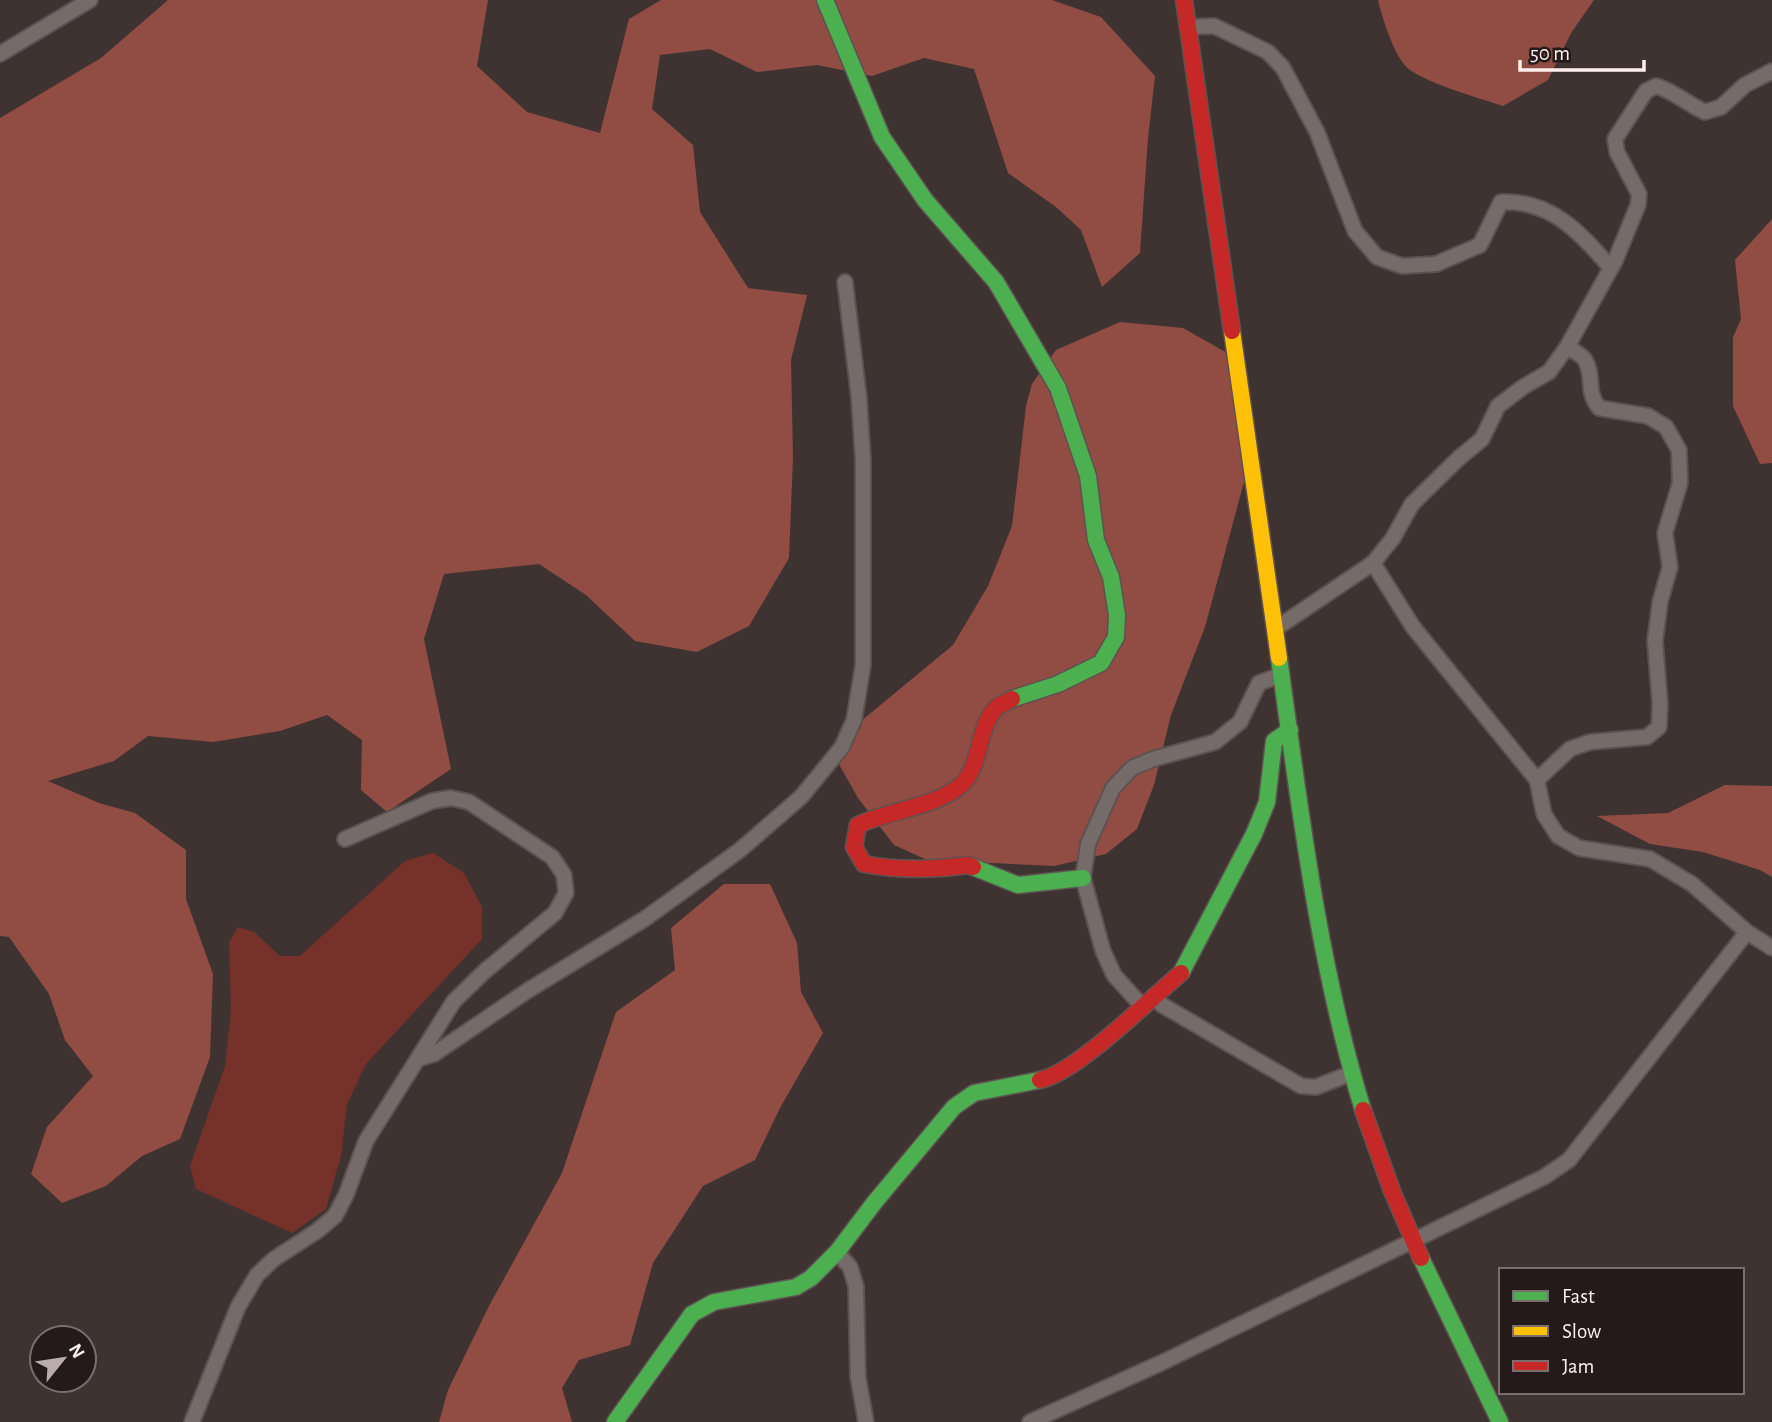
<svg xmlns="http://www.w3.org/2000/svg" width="1772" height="1422" viewBox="0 0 1772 1422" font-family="'Alegreya Sans',sans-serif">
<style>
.forest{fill:#914c44}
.water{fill:#77312b}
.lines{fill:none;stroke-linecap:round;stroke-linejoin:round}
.street-casing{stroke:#5d5251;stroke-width:18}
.fast-casing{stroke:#5d5251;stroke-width:19}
.slow-casing{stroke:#5d5251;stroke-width:19}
.jam-casing{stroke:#5d5251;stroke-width:19}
.street{stroke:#756c6a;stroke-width:14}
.fast{stroke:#4caf50;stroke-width:16}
.slow{stroke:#ffc107;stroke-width:16}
.jam{stroke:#c62828;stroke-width:16}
</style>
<rect width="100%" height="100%" fill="#3f3332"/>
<!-- forest -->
<g class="forest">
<polygon points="168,0 488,0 477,66 527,112 600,133 629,19 661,0 1052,0 1101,17 1155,76 1148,138 1140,253 1102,287 1081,230 1056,207 1008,173 974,69 924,58 872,76 817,65 757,72 710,49 660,55 652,109 693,145 700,212 748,288 807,295 791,360 793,458 789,558 749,626 697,652 635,641 586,595 539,564 444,574 424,639 451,769 387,812 361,790 362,740 327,715 280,731 213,742 148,736 114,761 48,781 99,803 135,813 186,850 186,899 213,974 210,1057 180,1139 142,1156 106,1186 62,1203 31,1174 47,1127 93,1076 65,1040 49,994 9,937 0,936 0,118 101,58"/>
<path d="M1378,0h216l-23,33 -23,47 -45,26c-27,-9 -71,-21 -93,-36 -15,-10 -28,-53 -32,-70z"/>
<polygon points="1772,219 1772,463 1760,464 1733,406 1733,337 1741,319 1735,260"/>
<polygon points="1120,322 1183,328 1229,354 1255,441 1205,627 1171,715 1154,785 1137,829 1106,854 1054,866 927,860 894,845 858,798 835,757 849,731 953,645 988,586 1012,526 1026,406 1032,384 1056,350"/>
<polygon points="1725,785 1772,786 1772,877 1760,870 1703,852 1650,844 1597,816 1668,813"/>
<polygon points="724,884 770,884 797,943 801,992 823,1033 780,1108 755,1160 703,1186 653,1263 630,1345 579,1360 562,1388 572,1422 439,1422 448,1390 489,1306 562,1173 616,1012 675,970 671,928"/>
</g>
<!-- water -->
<polygon class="water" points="433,853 464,873 482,907 482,939 366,1064 347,1104 341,1156 326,1209 292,1233 196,1189 190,1166 225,1066 231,1010 229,942 238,927 254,932 280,956 300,956 405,861"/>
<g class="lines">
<!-- street casing -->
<g class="street-casing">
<g id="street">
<path d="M1188,27l26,-1 54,26 15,16 34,64 38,99 22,26 25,9 34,-2 44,-19 21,-43c51,-2 79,31 110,66"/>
<polyline points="0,54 90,0"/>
<polyline points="1373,563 1413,627 1537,780 1544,814 1558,836 1579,848 1650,859 1692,884 1747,932 1772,948"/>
<path d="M1275,629l98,-66 20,-25 19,-34 47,-46 23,-19 16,-33 25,-19 26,-15 18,-25 48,-86 23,-56 1,-11 -22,-42 -2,-13 31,-48 10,-5c18,5 31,18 49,26l16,-5 24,-22 27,-14"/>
<path d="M1537,780l33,-31 20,-7 57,-5 12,-10 1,-23 -5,-63 5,-39 10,-35 -5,-34 15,-50 -1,-33 -13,-23 -18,-11 -49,-8c-14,-18 -4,-31 -14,-48 -4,-6 -13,-10 -18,-13"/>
<polyline points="1154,996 1162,1005 1301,1086 1316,1087 1352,1073"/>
<polyline points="1142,1006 1114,975 1103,951 1083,878 1088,844 1113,788 1132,768 1153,759 1215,742 1240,722 1259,683 1281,675"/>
<polyline points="418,1059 434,1054 527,991 646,918 740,850 801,797 842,747 854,720 863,665 863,460 859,398 845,282"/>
<polyline points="837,1252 850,1267 856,1286 858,1377 866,1422"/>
<polyline points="192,1422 238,1307 257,1275 274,1259 317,1231 335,1216 346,1195 366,1141 454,1001 485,971 555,913 566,893 564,875 552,857 469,802 451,798 432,801 345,839"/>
<polyline points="1030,1422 1161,1363 1544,1177 1569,1160 1747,932"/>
</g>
</g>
<!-- fast casing -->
<g class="fast-casing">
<g id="fast">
<polyline points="825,0 882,137 925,200 996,282 1058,388 1088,476 1096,540 1111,577 1117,615 1116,637 1101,663 1058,684 1012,699"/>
<path d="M1279,658c21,151 39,305 84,452"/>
<polyline points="973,867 1018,885 1083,878"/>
<polyline points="1181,973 1254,834 1267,802 1274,741 1290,730"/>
<polyline points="1421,1258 1500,1422"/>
<polyline points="615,1422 692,1314 714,1302 796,1287 811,1278 837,1252 874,1203 954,1107 974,1093 1040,1080"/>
</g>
</g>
<!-- slow casing -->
<g class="slow-casing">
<polyline id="slow" points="1232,331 1279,658"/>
</g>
<!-- jam casing -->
<g class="jam-casing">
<g id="jam">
<polyline points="1184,0 1232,331"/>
<path d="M973,867l-5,-2c-36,5 -68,6 -104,-1l-10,-17 4,-22c32,-15 74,-17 102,-39 22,-18 17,-61 37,-79 4,-3 10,-5 15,-8"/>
<path d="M1040,1080c36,-7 110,-81 141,-107"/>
<polyline points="1363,1110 1392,1191 1421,1258"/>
</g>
</g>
<!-- street -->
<use href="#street" class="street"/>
<!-- fast -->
<use href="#fast" class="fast"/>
<!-- slow -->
<use href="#slow" class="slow"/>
<!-- jam -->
<use href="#jam" class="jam"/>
</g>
<!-- legend -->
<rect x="1499" y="1268" width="245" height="126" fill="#241a19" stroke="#7b6f6e" stroke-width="2"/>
<rect x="1513" y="1291" width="35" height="10" fill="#4caf50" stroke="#7b6f6e" stroke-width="2"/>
<text x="1562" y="1303" font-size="21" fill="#feefed">Fast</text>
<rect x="1513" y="1326" width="35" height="10" fill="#ffc107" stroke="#7b6f6e" stroke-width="2"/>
<text x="1562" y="1338" font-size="21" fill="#feefed">Slow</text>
<rect x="1513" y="1361" width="35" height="10" fill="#c62828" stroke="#7b6f6e" stroke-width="2"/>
<text x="1562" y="1373" font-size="21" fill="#feefed">Jam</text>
<!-- north arrow -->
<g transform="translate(63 1359) rotate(60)"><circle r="33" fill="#241a19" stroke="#7b6f6e" stroke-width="2"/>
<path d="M0-5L12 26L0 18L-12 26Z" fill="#bbadac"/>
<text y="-10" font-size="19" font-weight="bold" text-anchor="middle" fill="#feefed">N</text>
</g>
<!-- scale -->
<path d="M1520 60v10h124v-10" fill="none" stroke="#feefed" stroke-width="3.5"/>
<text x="1530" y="60" font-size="21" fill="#feefed" stroke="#241a19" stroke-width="5" paint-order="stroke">50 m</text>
</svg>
